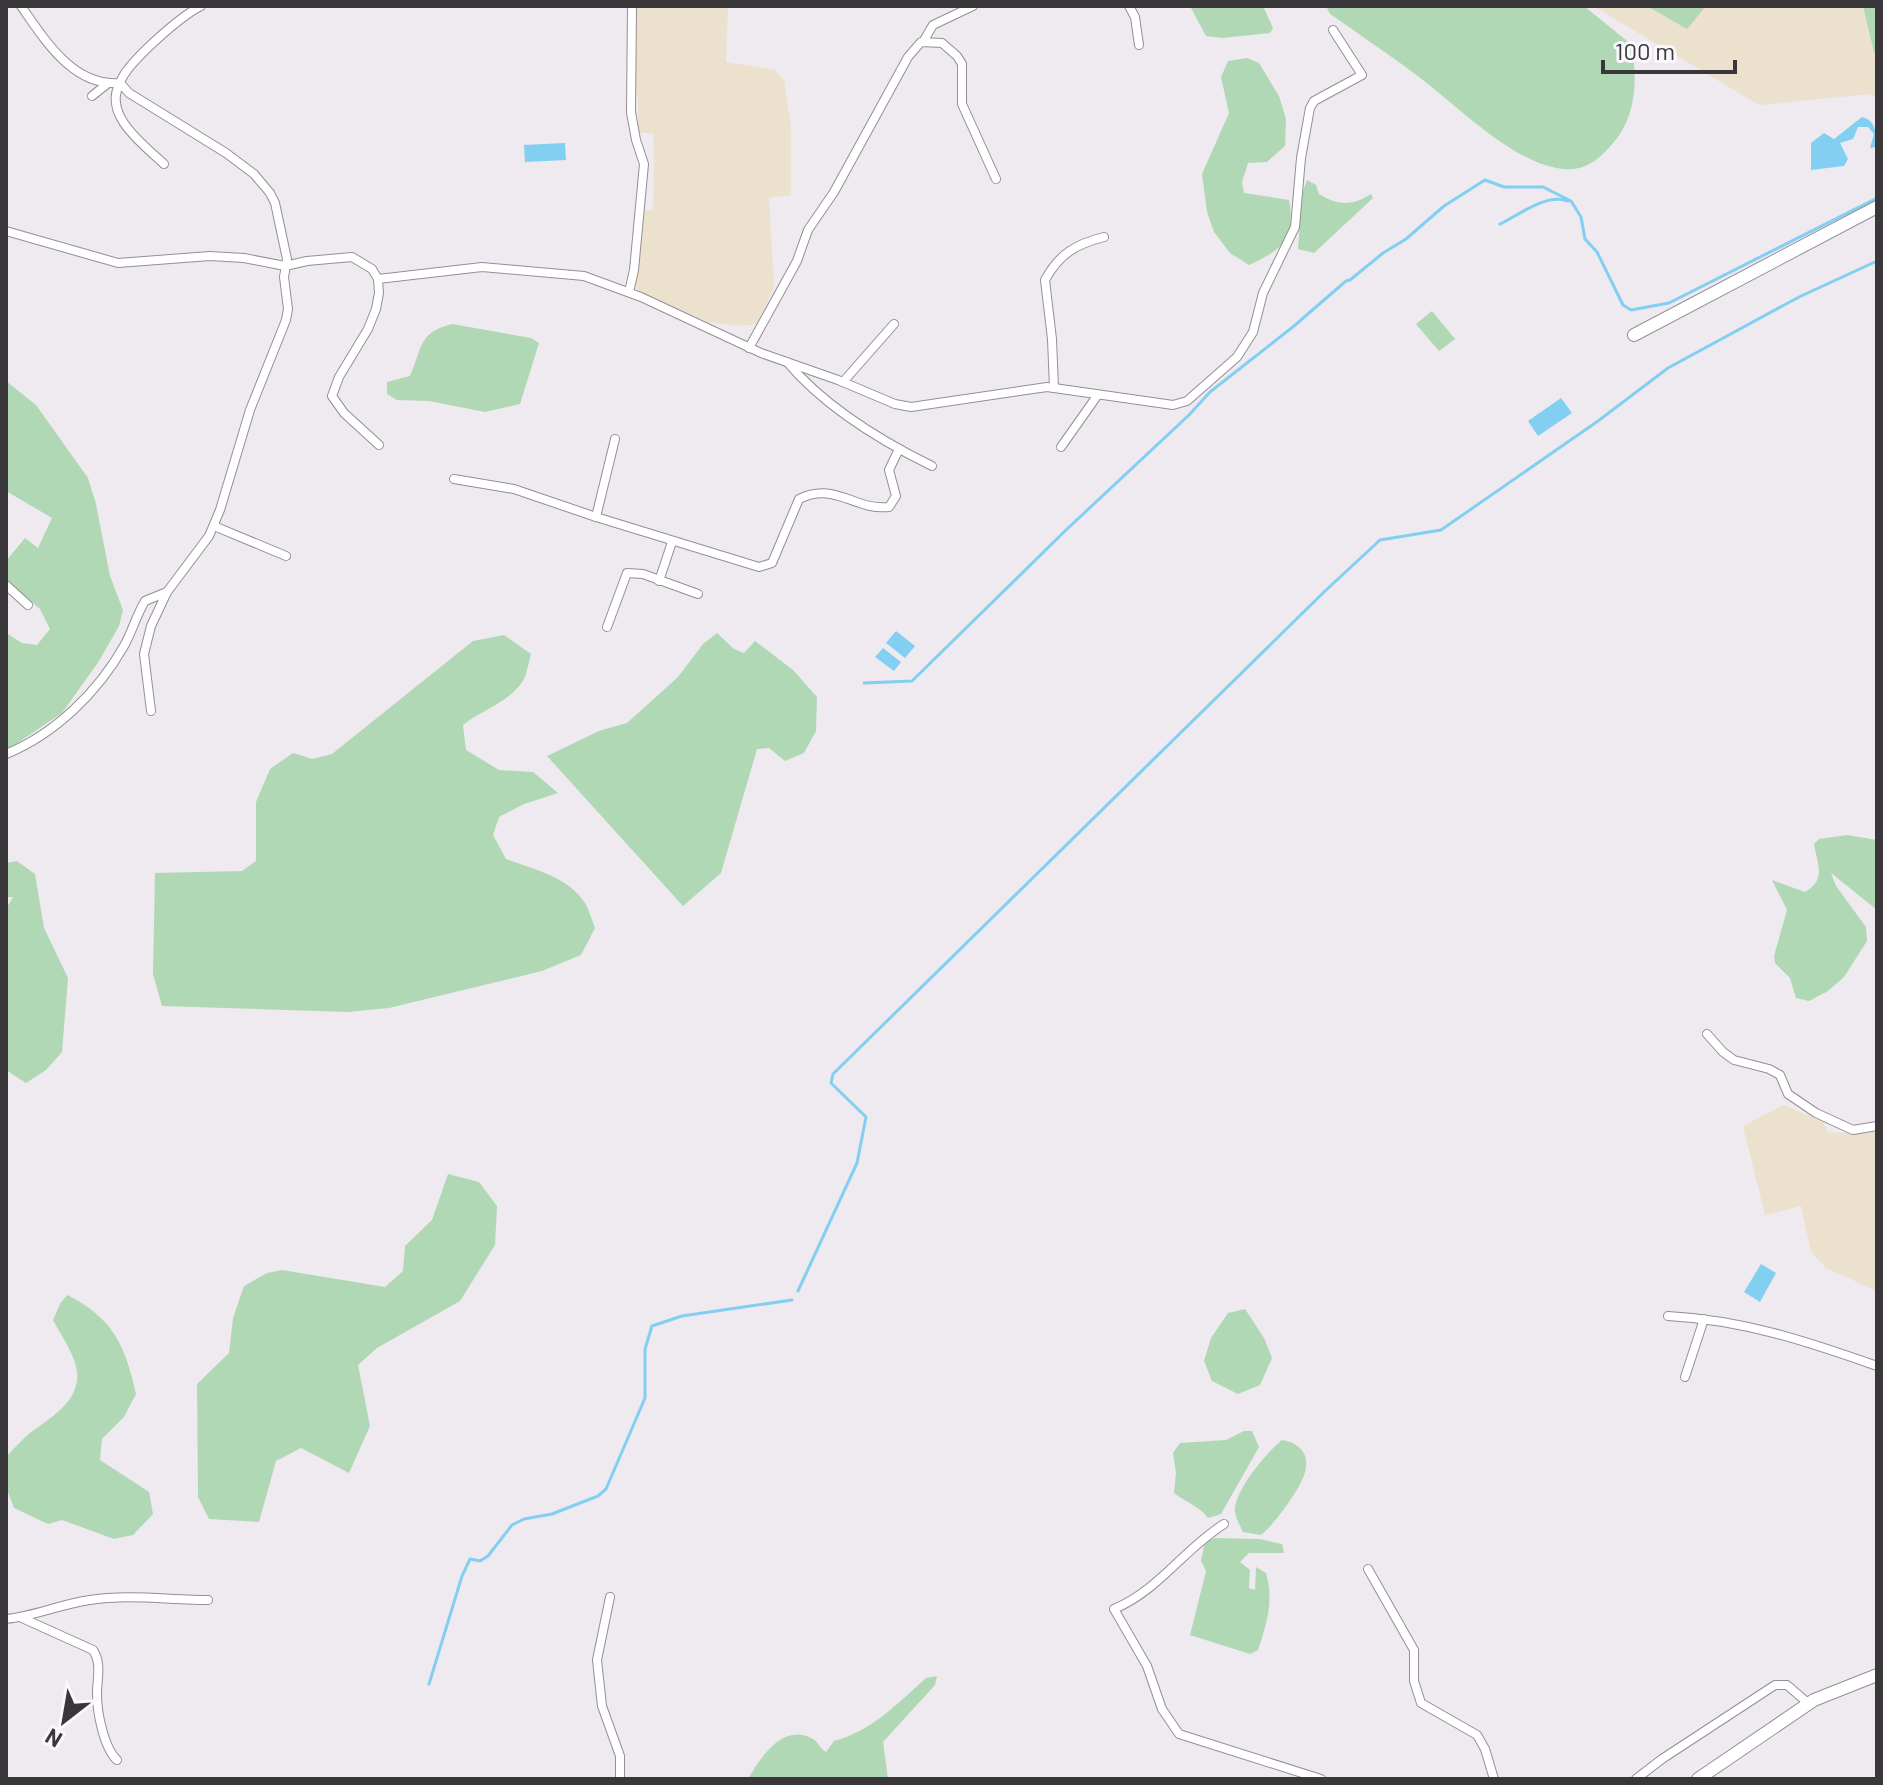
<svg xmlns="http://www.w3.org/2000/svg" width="1883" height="1785" viewBox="0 0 1883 1785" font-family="Barlow,sans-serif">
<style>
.industrial{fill:#ebe1cc}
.green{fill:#b0d8b4}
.water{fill:#82cff2}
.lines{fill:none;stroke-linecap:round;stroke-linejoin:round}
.stream{stroke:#82cff2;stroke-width:3}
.street-casing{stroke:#938f95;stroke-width:10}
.secondary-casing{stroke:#938f95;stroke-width:14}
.street{stroke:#fff;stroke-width:8}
.secondary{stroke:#fff;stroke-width:12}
</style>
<rect width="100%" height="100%" fill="#eeeaf0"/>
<!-- industrial -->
<g class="industrial">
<polygon points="637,6 728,6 726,62 775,70 784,80 791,128 791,195 769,198 774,287 757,324 738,326 708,322 644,294 634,286 644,211 653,210 654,163 653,133 638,133 638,96 634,92"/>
<polygon points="1593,6 1877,6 1877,97 1869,94 1759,105"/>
<polygon points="1784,1105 1823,1122 1828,1132 1861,1134 1877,1129 1877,1291 1826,1268 1811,1252 1801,1206 1765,1215 1743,1126"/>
</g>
<!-- green -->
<g class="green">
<polygon points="1190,6 1263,6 1273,28 1270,33 1222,38 1206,36"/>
<path d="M1326,6h258l48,39c5,34 5,71 -19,98 -10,12 -22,24 -39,26 -51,5 -116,-63 -155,-92 -29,-22 -59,-42 -89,-63z"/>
<polygon points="1647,6 1706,6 1687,29"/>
<polygon points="1863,6 1877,6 1877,57 1874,52"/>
<path d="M1247,58l12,5 20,33 7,23 -1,27 -18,16 -19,1 -6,19 2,11 45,7c7,39 -6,49 -40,65l-19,-12 -16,-21 -7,-20 -5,-38 27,-61 -8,-36 7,-16z"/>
<path d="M1307,180l9,5 3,9c20,12 33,12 52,0l2,4 -59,55 -16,-4 4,-55z"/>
<polygon points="1432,311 1455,339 1439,351 1416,324"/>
<path d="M452,324l79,14 8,5 -19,61 -35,8 -56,-11 -32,-1 -10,-6v-12l23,-6c13,-30 8,-43 42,-52z"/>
<polygon points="6,381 36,405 88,478 96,504 110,576 123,610 119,626 99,661 62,713 13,746 6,748 6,633 22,643 37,645 50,629 40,609 6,580 6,561 25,538 38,548 52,518 6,491"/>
<polygon points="717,633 734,649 744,653 755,641 793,670 817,697 816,731 804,753 785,761 769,748 757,749 721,873 683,906 547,756 599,731 627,723 678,677 703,644"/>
<path d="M504,635l27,19c-2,8 -4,18 -7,25 -12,22 -42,31 -61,46l3,25 33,20 34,2 25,21 -34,11 -25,13 -6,18 13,24c27,10 63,18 79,44 4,7 7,17 10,25l-14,27 -39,16 -153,37 -41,4 -186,-6 -9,-32 2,-101 87,-2 14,-10v-59l14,-33 23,-16 19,6 20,-5 141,-113z"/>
<path d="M1847,835l30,5v70l-46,-37 5,13 30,41 1,14 -23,36 -16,14 -19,10 -13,-3 -6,-20 -15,-15 -1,-7 13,-46 -15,-30 33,12c22,-12 12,-29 9,-48l5,-5z"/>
<polygon points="17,861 35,874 44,928 68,978 62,1052 46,1070 26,1083 6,1070 6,909 13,897 6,897 6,863"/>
<polygon points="448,1174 479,1182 497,1206 495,1245 460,1301 377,1348 358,1365 370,1426 349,1473 301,1448 276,1461 259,1522 209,1519 198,1497 197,1384 229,1353 233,1318 244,1286 267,1273 282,1270 385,1287 403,1271 405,1246 432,1220"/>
<path d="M67,1295c46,23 58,50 69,99l-12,23 -22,22 -2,21 49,32 4,22 -20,21 -19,4 -52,-19 -14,4 -34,-16 -8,-21v-30c9,-9 18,-20 28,-27 24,-17 53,-36 40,-70 -5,-14 -14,-27 -21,-40l7,-16z"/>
<polygon points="1245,1309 1264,1338 1272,1358 1260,1385 1238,1394 1212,1381 1204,1361 1211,1338 1228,1313"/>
<path d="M1244,1431h8l7,16 -38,67 -13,4c-9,-12 -22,-16 -34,-25l2,-20 -3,-20 7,-10 46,-3z"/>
<path d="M1282,1440c17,3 28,13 23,32 -3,15 -32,54 -44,63l-18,-3c-3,-7 -9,-16 -8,-24 2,-20 32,-56 47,-68z"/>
<path d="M1215,1538l44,1 23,5 2,9h-35l-9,9 10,8 -1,18 6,2 1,-23 10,6c8,28 1,50 -8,77l-8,4 -60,-19 16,-64 -5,-10 4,-19z"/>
<path d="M937,1676l-2,9 -52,57 5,37h-140c12,-21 35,-57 65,-40 7,5 6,9 13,13l8,-11c38,-10 64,-38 92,-63z"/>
</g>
<!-- water -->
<g class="water">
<path d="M1862,117c14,3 15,18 15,30l-7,1 4,-14 -6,-7h-10l-5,12 -13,4 8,16 -4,7 -33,4v-27l13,-10 10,6z"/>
<polygon points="565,143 566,160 525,162 524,145"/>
<polygon points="1561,398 1572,413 1538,436 1528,421"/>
<polygon points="896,631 915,646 905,658 886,643"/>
<polygon points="883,648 901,662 894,671 875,657"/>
<polygon points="1761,1264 1776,1273 1760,1302 1744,1292"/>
</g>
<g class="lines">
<!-- stream -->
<g class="stream">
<path d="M1500,224c19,-9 46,-31 68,-23"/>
<polyline points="864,683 912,681 1066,530 1189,415 1210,392 1294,326 1346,281 1350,280 1383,253 1406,239 1444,206 1485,180 1504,187 1543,187 1571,201 1581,217 1585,239 1597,252 1623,305 1631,310 1669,303 1877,198"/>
<polyline points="798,1291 857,1163 866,1117 831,1083 833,1074 1324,592 1380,540 1441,530 1598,421 1668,368 1799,297 1877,261"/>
<polyline points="429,1684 462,1576 470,1559 480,1561 488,1556 512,1525 524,1519 552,1514 598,1496 606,1489 645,1398 645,1349 652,1326 682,1316 792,1300"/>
</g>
<!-- street casing -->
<g class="street-casing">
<g id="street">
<path d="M21,6c24,34 52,81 99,77 -18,32 24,62 44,81"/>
<polyline points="1129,6 1135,17 1139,45"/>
<polyline points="923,42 933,25 973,6"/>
<polyline points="92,96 107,84"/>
<polyline points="6,231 118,263 210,256 244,258 285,266 307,261 352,257 372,269 378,279 379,293 376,309 368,329 339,377 332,396 344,413 379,445"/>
<polyline points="378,279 482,267 584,276 641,297 761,353 838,380 895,404 911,407 1047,387 1173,405 1187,401 1237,357 1253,332 1263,293 1295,227 1301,158 1310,108 1314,101 1362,75 1333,30"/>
<polyline points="629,292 634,270 644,164 636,140 631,112 632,6"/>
<polyline points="749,348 797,261 808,230 834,192 908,57 921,42 942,43 957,56 962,64 962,104 996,179"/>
<path d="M787,362c38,45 92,78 145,104"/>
<polyline points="843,382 894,324"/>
<path d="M1054,388l-2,-49 -7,-59c14,-26 31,-36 59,-43"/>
<polyline points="1061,447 1097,396"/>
<path d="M454,479l60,10 82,28 163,50 13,-4 27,-64c36,-18 56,12 90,8l7,-11 -7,-26 10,-21"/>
<polyline points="596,517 615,439"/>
<polyline points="214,526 286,556"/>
<polyline points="659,581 672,542"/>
<polyline points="6,585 28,605"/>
<polyline points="607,627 627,573 643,574 698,594"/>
<path d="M151,711l-7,-57 7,-28 16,-34 42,-56 11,-26 30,-100 36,-90 2,-11 -4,-32 3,-18 -12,-56 -5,-10 -16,-19 -28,-21 -97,-60 -9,-10c6,-20 61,-67 81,-77"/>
<path d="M6,754c49,-20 92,-62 118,-108 8,-14 12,-30 21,-45l22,-9"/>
<polyline points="1707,1034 1723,1052 1734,1060 1769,1069 1780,1075 1788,1094 1816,1113 1853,1130 1877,1126"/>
<path d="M1668,1316c75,4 138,25 209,50"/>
<polyline points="1685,1377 1704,1319"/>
<path d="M1224,1524c-40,25 -66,67 -110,85l33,57 15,43 17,25 142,45"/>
<polyline points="1368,1569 1414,1650 1414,1681 1421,1703 1477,1735 1485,1749 1494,1779"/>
<polyline points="610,1597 597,1660 602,1706 620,1756 620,1779"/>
<path d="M22,1618l71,32c9,14 4,28 4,44 0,19 7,54 20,66"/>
<path d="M6,1619c29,-3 55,-15 84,-19 38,-6 80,0 118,0"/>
<polyline points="1636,1779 1662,1759 1775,1685 1787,1685 1809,1704"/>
</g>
</g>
<!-- secondary casing -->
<g class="secondary-casing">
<g id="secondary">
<polyline points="1634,335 1877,207"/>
<polyline points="1698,1779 1814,1700 1877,1675"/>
</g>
</g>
<!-- street -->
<use href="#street" class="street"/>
<!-- secondary -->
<use href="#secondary" class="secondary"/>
</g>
<!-- border -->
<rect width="1883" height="1785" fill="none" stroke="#39373a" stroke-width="16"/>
<!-- north arrow -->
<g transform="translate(64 1721) rotate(211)" stroke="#fbf7fe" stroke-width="6" paint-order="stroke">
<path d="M0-6L14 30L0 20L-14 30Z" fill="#39373a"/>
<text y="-12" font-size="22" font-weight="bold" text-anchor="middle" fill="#39373a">N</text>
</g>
<!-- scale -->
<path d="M1603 60v12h132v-12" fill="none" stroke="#39373a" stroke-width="4"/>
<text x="1615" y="60" font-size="24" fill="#39373a" stroke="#fbf7fe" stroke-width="6" paint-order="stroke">100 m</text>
</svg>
